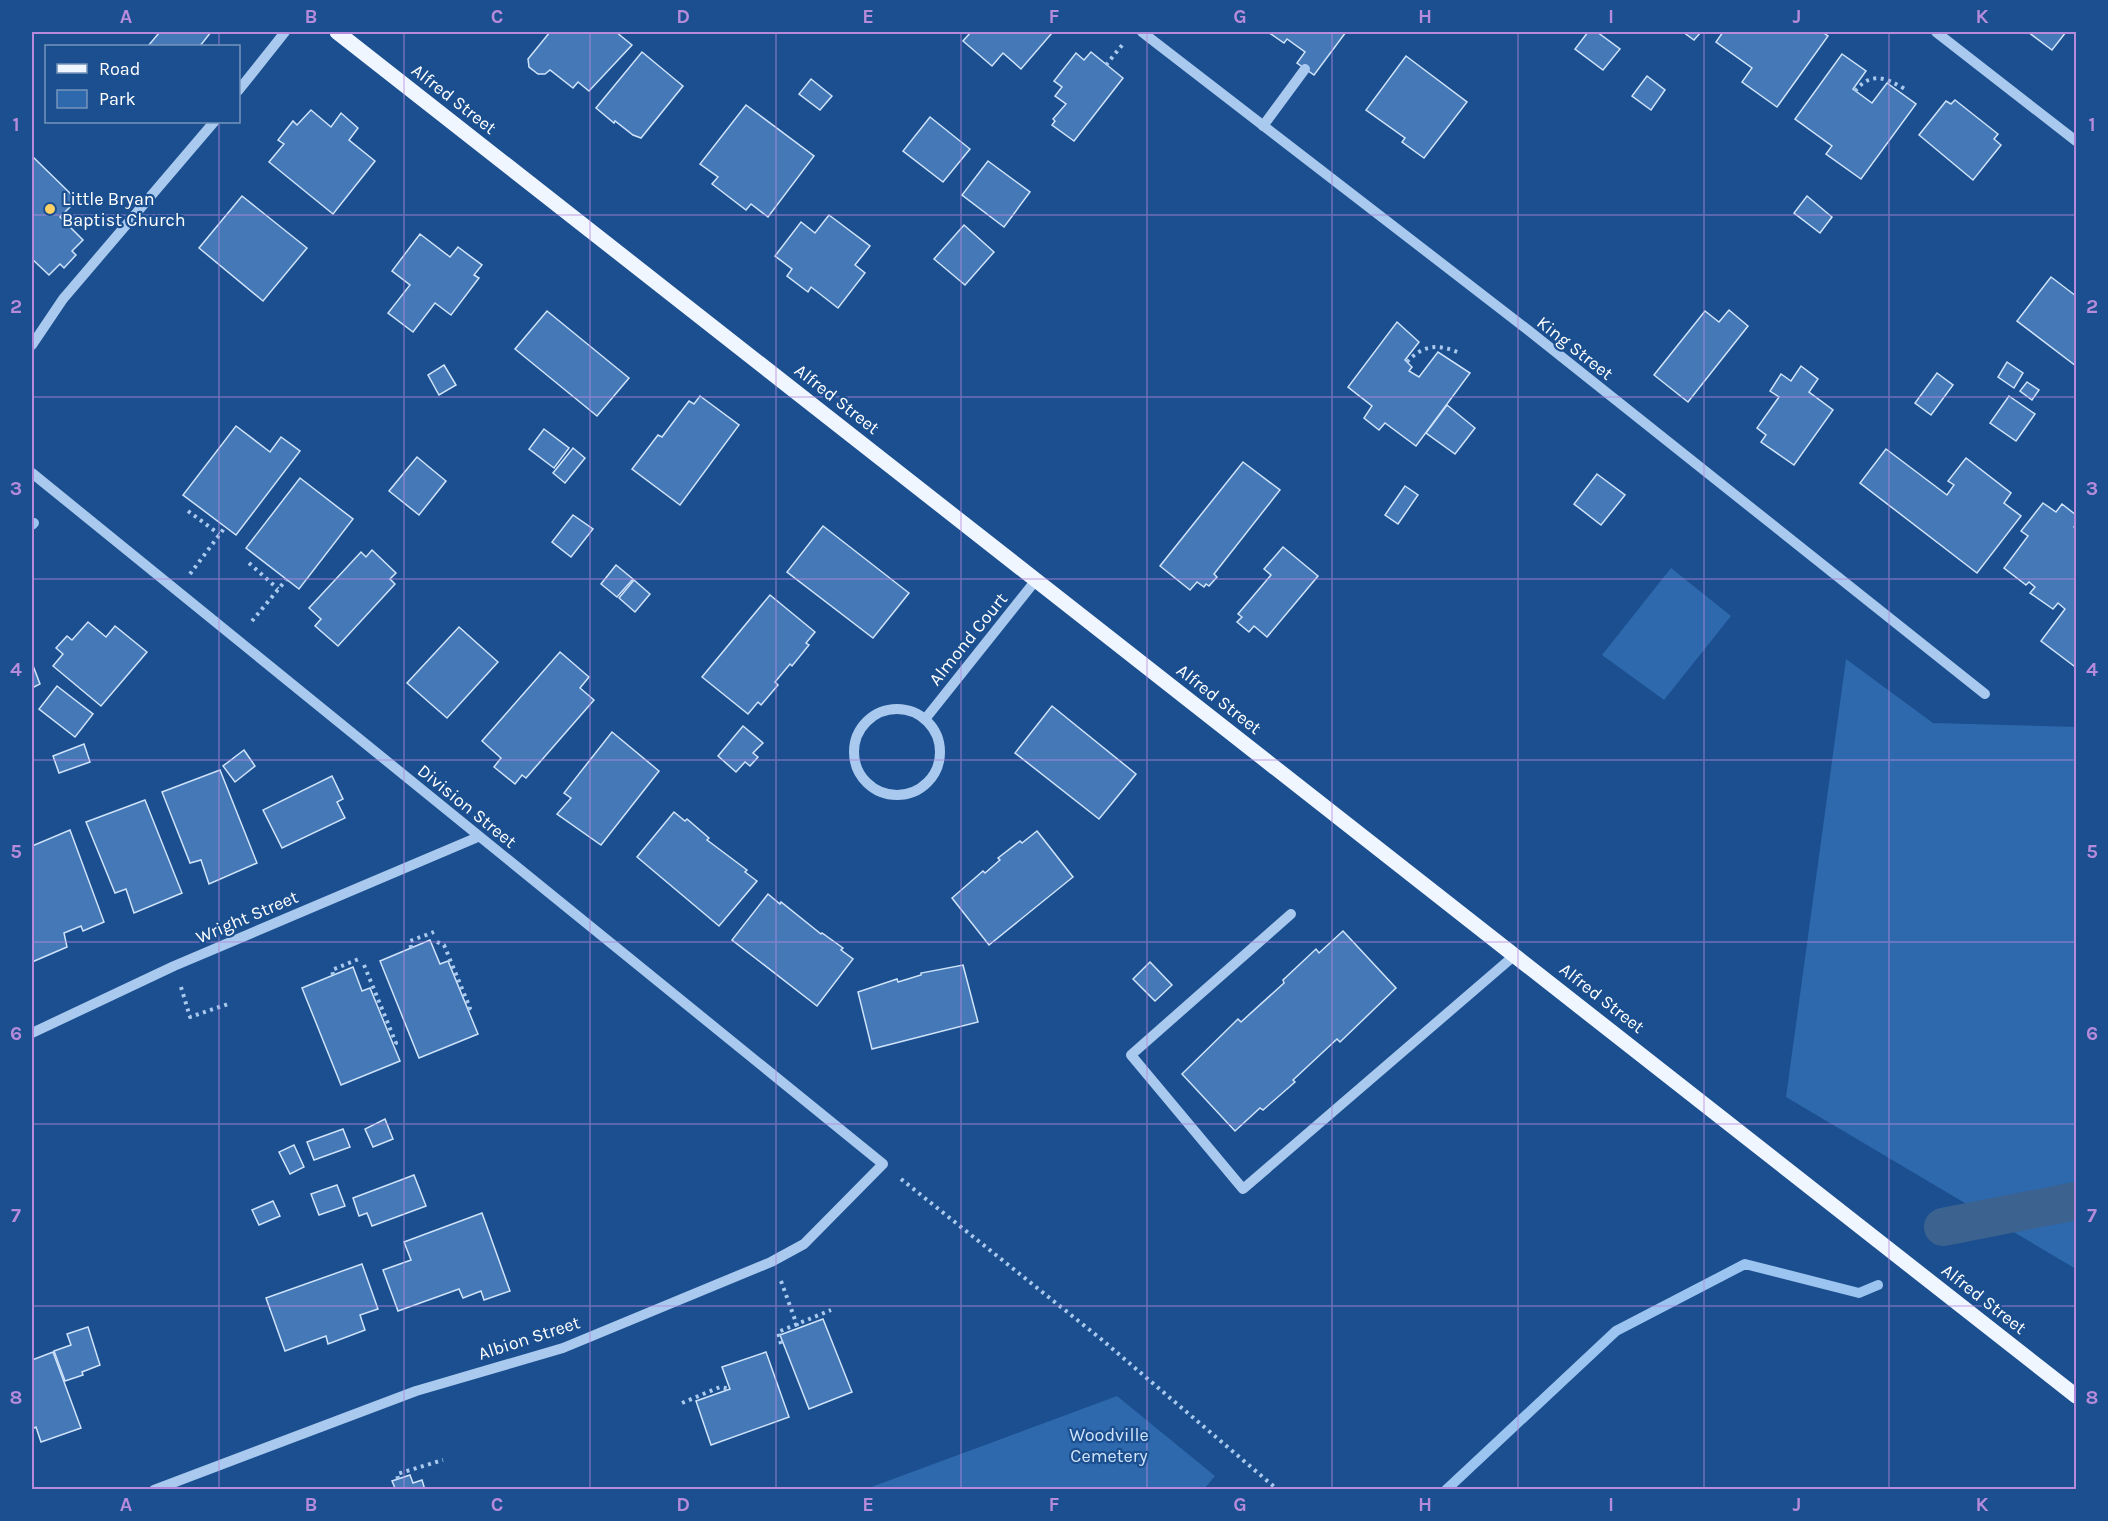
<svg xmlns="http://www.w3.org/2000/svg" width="2108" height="1521" viewBox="0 0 2108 1521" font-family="Karla,sans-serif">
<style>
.green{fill:#2e69ad}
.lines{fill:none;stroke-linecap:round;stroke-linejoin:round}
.stream{stroke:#9cc4f0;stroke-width:10}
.canal{stroke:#3c6290;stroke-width:38}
.building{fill:#4478b7;stroke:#cfe3fa;stroke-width:1.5}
.path{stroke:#a9c9ee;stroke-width:4;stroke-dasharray:3 4.5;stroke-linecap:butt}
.minor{stroke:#a9c9ee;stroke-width:10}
.major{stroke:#f0f6ff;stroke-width:15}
.grid{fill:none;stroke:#b68bdc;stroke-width:1.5;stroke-opacity:0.55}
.poi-dot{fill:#ffd166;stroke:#1b4f8f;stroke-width:2}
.labels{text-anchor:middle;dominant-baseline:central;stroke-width:4.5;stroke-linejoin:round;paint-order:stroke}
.street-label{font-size:18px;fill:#fff;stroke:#1b4f8f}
.poi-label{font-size:18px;fill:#fff;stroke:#1b4f8f;text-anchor:start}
.park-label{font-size:18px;fill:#cfe3fa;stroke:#1b4f8f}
.neatline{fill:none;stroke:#b68bdc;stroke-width:2}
.grid-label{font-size:20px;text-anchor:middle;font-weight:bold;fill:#b68bdc}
</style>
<rect width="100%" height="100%" fill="#1b4f8f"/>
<!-- green -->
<g class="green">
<polygon points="1671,568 1731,616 1664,700 1602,655"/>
<polygon points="1846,659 1933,723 2076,727 2076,1269 1786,1097"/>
<polygon points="1117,1396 1215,1476 1204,1489 866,1489"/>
</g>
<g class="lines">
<!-- stream -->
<g class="stream">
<polyline points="32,525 34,523"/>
<polyline points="1446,1490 1616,1331 1745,1264 1859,1293 1878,1285"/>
</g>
<!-- canal -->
<polyline class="canal" points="1943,1227 2076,1201"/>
</g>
<!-- building -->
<g class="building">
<polygon points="157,32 211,32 200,46 148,46 159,33"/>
<polygon points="550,32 616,32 632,45 589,91 578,82 573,88 550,70 545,74 538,74 529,67 528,59"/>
<polygon points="971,32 1050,32 1052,33 1021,69 1003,53 992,66 963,41"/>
<polygon points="1268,32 1346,32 1314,75 1297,63 1305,52 1287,39 1284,43"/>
<polygon points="1588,32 1597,32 1620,49 1603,70 1575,49"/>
<polygon points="1683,32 1701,32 1694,40"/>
<polygon points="1723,32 1822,32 1828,36 1777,107 1742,82 1752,68 1716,42"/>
<polygon points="2028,32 2066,32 2052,50"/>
<polygon points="642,52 683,86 641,138 633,135 615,121 614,123 596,108"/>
<polygon points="1091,52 1123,78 1074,141 1052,125 1055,121 1053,119 1066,104 1055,96 1062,87 1054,81 1076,53 1084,60"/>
<polygon points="1842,54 1866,71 1853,89 1872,103 1887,83 1916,104 1861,179 1826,154 1832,146 1795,119"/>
<polygon points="1406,56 1467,102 1424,158 1402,142 1405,138 1366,110"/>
<polygon points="1647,76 1665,90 1651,110 1632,96"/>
<polygon points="811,79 832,96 820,110 799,94"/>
<polygon points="1955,100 1998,134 1994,139 2001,145 1973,180 1919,135 1946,101 1951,104"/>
<polygon points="746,105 814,156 768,217 751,204 746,210 712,184 718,177 700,164"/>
<polygon points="311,110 331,127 341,113 358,128 349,140 375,161 333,214 269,162 284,144 278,140 293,121 297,125"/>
<polygon points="930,117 970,149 943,182 903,151"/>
<polygon points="32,156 77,200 60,217 83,240 72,251 76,255 64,268 60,264 49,275 32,259"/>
<polygon points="988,161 1030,192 1004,227 962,195"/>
<polygon points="242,196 307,248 263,301 199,248"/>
<polygon points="1807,196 1832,217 1820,233 1794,213"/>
<polygon points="829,215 870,246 855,265 865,273 838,308 811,287 808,292 787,276 792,269 775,256 801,222 815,233"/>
<polygon points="964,225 994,252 965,285 934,259"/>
<polygon points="420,234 450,257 458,247 482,265 474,275 479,278 451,315 435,303 413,332 388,313 410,285 392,271"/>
<polygon points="2051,277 2076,296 2076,366 2017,321"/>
<polygon points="1729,310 1748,326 1688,402 1654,375 1705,311 1719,322"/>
<polygon points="547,311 629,378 597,416 515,349"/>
<polygon points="1397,322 1419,342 1405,360 1412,367 1409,371 1419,377 1438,352 1470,373 1416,446 1385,423 1379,430 1364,418 1372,406 1348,387"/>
<polygon points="2007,362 2023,373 2014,388 1998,377"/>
<polygon points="444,365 456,385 439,395 428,375"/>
<polygon points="1801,366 1818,379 1809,392 1833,410 1794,465 1761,442 1766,435 1757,428 1779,397 1770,391 1781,374 1791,381"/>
<polygon points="1937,373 1953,385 1931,415 1915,403"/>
<polygon points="2027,382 2039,390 2032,400 2020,391"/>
<polygon points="700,396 739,425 680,505 632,469 658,435 662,437 689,401 694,404"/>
<polygon points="2009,396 2035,414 2016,441 1990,423"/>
<polygon points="1447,405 1475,428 1455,454 1426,433"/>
<polygon points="236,426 270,452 281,437 300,451 236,535 183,495"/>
<polygon points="544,429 569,448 554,468 529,449"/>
<polygon points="573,448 585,458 565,483 553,473"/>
<polygon points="1886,449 1947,495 1954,485 1948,481 1966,458 2011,493 2004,503 2021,516 1977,573 1860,483"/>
<polygon points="417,457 446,481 419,515 389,491"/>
<polygon points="1243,462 1280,490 1214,574 1217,577 1209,586 1206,584 1204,587 1197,582 1190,590 1160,566"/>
<polygon points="1597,474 1625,495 1601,525 1574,504"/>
<polygon points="300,478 353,519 299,589 246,548"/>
<polygon points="1405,486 1418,495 1398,524 1385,515"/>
<polygon points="2043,503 2056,512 2062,504 2076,515 2076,524 2074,527 2076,529 2076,663 2074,666 2041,641 2065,609 2058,603 2053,609 2030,593 2035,587 2029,582 2026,585 2004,568 2028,536 2021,531"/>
<polygon points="573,515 593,529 571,557 552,542"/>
<polygon points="823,526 909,593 873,638 787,572"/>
<polygon points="1283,547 1318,576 1267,637 1254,626 1249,632 1237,622 1242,617 1238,614 1271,575 1264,569"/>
<polygon points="372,550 396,573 390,579 395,584 338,646 315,626 321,619 309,608 361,552 366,557"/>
<polygon points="616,565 633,579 617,597 601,584"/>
<polygon points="634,580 650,594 635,612 619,598"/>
<polygon points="770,595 815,632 806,643 809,645 792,666 790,664 775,682 778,685 761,705 758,702 748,714 702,677"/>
<polygon points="88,622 106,637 115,626 147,652 101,706 53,666 63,654 56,648 67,636 72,640"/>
<polygon points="459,627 498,662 447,718 407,683"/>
<polygon points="560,652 589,677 580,688 594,700 526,778 522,775 515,784 494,767 501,758 482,741"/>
<polygon points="32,663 40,684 32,688"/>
<polygon points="57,686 93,714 75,737 39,709"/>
<polygon points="1052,706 1136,774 1099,819 1015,753"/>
<polygon points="743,726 763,743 753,753 758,757 750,766 745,762 736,772 718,756"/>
<polygon points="612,732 659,771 601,845 557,814 571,798 564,793"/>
<polygon points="84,744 90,762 59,773 53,756"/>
<polygon points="244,750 255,766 235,782 223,766"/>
<polygon points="220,770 257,863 209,884 201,860 190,863 162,792"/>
<polygon points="332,776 343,799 337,802 345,818 282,848 263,810"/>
<polygon points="145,800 182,893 134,913 126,889 115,893 86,822"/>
<polygon points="674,812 685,821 687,819 709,838 707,840 747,870 745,872 757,881 719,926 637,857"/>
<polygon points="70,830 104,922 83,931 81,926 64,933 67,947 32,962 32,846"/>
<polygon points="1037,831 1073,877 989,945 952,898 983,871 985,873 1000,860 998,858 1020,841 1022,843"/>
<polygon points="768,894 780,904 781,902 821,934 822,933 843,948 841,950 853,959 817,1006 732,940"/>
<polygon points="1343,931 1396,988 1340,1042 1337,1039 1293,1080 1295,1082 1263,1110 1260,1108 1235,1131 1182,1074 1238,1019 1241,1022 1284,983 1283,980 1316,949 1319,953"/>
<polygon points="430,940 440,964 448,961 478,1034 419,1058 380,961"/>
<polygon points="1150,962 1172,985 1155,1001 1133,979"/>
<polygon points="963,965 978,1022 872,1049 858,992 897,979 898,982 921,975 921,973"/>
<polygon points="353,967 362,991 370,988 400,1061 341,1085 302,988"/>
<polygon points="385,1119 393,1139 373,1147 365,1129"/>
<polygon points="343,1129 350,1147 314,1160 307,1142"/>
<polygon points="294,1145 304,1167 290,1174 279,1152"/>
<polygon points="414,1175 426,1206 372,1226 367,1213 359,1216 353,1198"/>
<polygon points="337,1185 345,1206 319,1215 311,1194"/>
<polygon points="273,1201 280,1216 259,1225 252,1210"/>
<polygon points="482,1213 510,1291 484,1300 481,1291 463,1298 459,1289 398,1311 383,1270 411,1260 404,1242"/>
<polygon points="362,1264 378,1309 360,1315 365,1330 328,1344 326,1336 285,1351 266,1298"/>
<polygon points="823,1319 852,1392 809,1409 780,1335"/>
<polygon points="88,1327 100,1365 82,1372 83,1375 65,1381 54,1351 71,1345 67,1334"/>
<polygon points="53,1352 81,1428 41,1442 36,1427 32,1429 32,1360"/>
<polygon points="766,1352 789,1417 711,1445 696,1401 730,1389 722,1367"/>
<polygon points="410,1475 413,1483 422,1480 425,1490 390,1490 395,1488 392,1481"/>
</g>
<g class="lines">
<!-- path -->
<g class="path">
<polyline points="1106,65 1123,44"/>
<path d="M1855,91c16,-20 31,-13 50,-2"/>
<path d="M1407,362c16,-18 32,-18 53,-9"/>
<polyline points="188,511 219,534"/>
<polyline points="249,563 278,589"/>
<polyline points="190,574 226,526"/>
<polyline points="252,621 286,580"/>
<polyline points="437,942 444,945 470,1008 468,1009"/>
<polyline points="411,948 410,941 434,932"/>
<polyline points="364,965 396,1043 393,1045"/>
<polyline points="333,975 332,970 361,958"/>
<polyline points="181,987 190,1017 231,1003"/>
<polyline points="901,1179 1101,1339 1278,1490"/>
<polyline points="781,1281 798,1328"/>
<polyline points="781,1344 778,1332 831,1310"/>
<polyline points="682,1403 720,1387 730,1389"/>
<polyline points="398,1479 397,1474 443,1460"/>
</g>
<!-- minor -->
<g class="minor">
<polyline points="1142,32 1528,330 1985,694"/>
<polyline points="1936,32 2076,141"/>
<polyline points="238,91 285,32"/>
<polyline points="1263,126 1305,69"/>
<polyline points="32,345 63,299 214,122"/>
<polyline points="32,473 883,1164 804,1244 771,1262 563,1348 416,1391 154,1490"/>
<circle cx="897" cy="752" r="43"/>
<polyline points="926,718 1036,580"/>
<polyline points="1291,914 1131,1055 1243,1189 1515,955"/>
<polyline points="32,1033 174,966 478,837"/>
</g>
<!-- major -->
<polyline class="major" points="337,32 2076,1396"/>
</g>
<!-- grid -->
<path class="grid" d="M219,32v14M404,32v1458M590,32v1458M776,32v1458M961,32v1458M1147,32v1458M1332,32v1458M1518,32v1458M1704,32v1458M1889,32v1458M219,122v1368M32,215h2044M32,397h2044M32,579h2044M32,760h2044M32,942h2044M32,1124h2044M32,1306h2044"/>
<!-- markers -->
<circle class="poi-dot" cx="50" cy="209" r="6"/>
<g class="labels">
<!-- street labels -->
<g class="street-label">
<text transform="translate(454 99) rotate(38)">Alfred Street</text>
<text transform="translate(1575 348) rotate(38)">King Street</text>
<text transform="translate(837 399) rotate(38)">Alfred Street</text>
<text transform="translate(968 639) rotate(-51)">Almond Court</text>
<text transform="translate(1219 699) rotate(38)">Alfred Street</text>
<text transform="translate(467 806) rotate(39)">Division Street</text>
<text transform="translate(247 917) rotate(-23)">Wright Street</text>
<text transform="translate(1602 998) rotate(38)">Alfred Street</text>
<text transform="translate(1984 1299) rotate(38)">Alfred Street</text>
<text transform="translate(529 1338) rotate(-18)">Albion Street</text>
</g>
<!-- poi labels -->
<g class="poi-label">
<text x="62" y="199">Little Bryan<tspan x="62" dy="21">Baptist Church</tspan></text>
</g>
<!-- park labels -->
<g class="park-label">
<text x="1109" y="1435">Woodville<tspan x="1109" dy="21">Cemetery</tspan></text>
</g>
</g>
<!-- border -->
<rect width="2108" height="1521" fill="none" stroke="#1b4f8f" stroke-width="66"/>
<!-- legend -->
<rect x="45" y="45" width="195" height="78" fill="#1b4f8f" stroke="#7695bc" stroke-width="1.5"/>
<rect x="57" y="64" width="30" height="9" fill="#f0f6ff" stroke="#7695bc" stroke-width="1.5"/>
<text x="99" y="75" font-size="18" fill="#ffffff">Road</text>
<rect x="57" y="90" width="30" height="18" fill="#2e69ad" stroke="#7695bc" stroke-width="1.5"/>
<text x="99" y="105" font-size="18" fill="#ffffff">Park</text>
<rect x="33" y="33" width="2042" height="1455" class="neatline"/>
<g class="grid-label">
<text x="126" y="23">A</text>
<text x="311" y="23">B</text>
<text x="497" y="23">C</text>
<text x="683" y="23">D</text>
<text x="868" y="23">E</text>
<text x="1054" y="23">F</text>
<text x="1240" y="23">G</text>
<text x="1425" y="23">H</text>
<text x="1611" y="23">I</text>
<text x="1797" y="23">J</text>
<text x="1982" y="23">K</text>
<text x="16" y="131">1</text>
<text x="2092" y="131">1</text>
<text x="16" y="313">2</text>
<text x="2092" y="313">2</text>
<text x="16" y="495">3</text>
<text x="2092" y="495">3</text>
<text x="16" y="676">4</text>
<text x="2092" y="676">4</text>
<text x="16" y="858">5</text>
<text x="2092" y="858">5</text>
<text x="16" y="1040">6</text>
<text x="2092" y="1040">6</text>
<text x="16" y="1222">7</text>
<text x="2092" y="1222">7</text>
<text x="16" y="1404">8</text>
<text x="2092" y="1404">8</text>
<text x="126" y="1511">A</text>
<text x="311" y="1511">B</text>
<text x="497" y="1511">C</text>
<text x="683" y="1511">D</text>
<text x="868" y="1511">E</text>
<text x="1054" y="1511">F</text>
<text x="1240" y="1511">G</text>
<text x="1425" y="1511">H</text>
<text x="1611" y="1511">I</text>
<text x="1797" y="1511">J</text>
<text x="1982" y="1511">K</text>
</g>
</svg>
